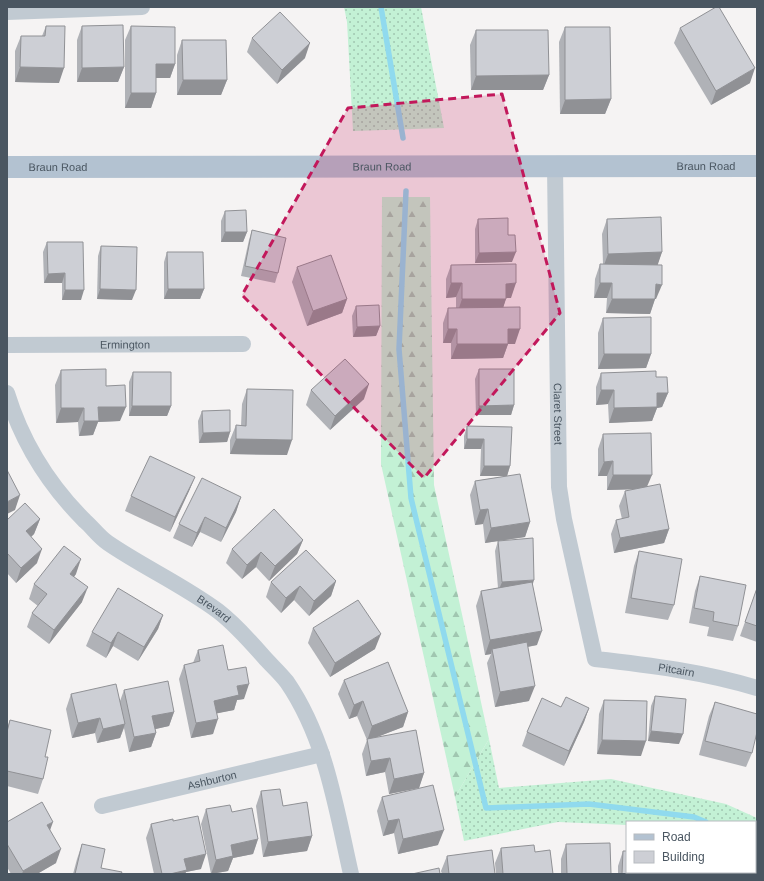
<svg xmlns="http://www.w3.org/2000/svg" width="764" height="881" viewBox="0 0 764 881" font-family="Arial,sans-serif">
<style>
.grass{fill:url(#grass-dots)}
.forest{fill:url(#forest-firs)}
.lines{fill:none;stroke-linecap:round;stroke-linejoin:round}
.stream{stroke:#90daee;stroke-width:5.5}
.street{stroke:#c1cad2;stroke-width:16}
.primary{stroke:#b3c2d1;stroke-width:22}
.wall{fill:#b0b2b7}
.shaded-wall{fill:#909195}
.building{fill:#cdcfd5;stroke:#909195}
.marked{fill:#c2185b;fill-opacity:0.2;stroke:#c2185b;stroke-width:3;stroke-dasharray:8 5;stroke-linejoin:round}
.labels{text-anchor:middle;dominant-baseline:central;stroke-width:3.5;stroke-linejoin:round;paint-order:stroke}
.street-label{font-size:11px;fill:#4a5661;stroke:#fff}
</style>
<defs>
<pattern id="grass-dots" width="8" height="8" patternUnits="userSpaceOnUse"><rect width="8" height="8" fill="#c3f1d5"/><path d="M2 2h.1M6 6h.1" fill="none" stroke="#a0c6b0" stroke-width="1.8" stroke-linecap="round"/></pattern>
<pattern id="forest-firs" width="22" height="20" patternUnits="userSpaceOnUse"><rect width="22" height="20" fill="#c3f1d5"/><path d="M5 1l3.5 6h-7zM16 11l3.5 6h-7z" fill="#a0c6b0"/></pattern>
</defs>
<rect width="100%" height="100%" fill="#f5f3f3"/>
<!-- grass -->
<g class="grass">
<polygon points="344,7 421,7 444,128 353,131 347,22"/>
<polygon points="489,739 499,788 611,779 726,804 757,818 757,864 755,863 755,822 627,822 627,825 558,822 464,841 455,797"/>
</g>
<!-- forest -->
<polygon class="forest" points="382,197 430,197 434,485 489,739 455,797 381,464"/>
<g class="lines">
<!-- stream -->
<g class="stream">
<polyline points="381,7 403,138"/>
<polyline points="406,191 399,349 411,498 486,808 589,804 694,817 706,822"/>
<polyline points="755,842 757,843"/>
</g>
<!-- street -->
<g class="street">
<polyline points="7,12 142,7"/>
<path id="s1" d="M555,166l4,321 5,32 31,140c55,6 109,13 162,29"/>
<path id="s2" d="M7,345l236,-1"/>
<path id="s3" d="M7,393c15,49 42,92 78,128 8,7 14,16 23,22 35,24 75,42 110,68 17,13 32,30 46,46 7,8 16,16 23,25 39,57 49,126 64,192"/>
<path id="s4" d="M102,806l220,-52"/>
</g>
<!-- primary -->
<path class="primary" id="s5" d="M7,167l750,-1"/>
</g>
<!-- wall -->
<g class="wall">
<polygon points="46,26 59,83 15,82 15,51 21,36 42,36"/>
<polygon points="82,26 124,67 118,82 77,82 77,40"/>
<polygon points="131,26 175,64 170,78 156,78 156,93 151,108 125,108 125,40"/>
<polygon points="565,27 611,99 605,114 560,114 559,42"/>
<polygon points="680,28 750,83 711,105 674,43"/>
<polygon points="476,30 549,75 543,90 471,90 470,45"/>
<polygon points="252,38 305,58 277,84 247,52"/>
<polygon points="182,40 227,80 221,95 177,95 177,55"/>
<polygon points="225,211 247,232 243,242 221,242 221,221"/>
<polygon points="478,219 508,235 512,262 475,263 475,229"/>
<polygon points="607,219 662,252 657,265 656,299 655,299 650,314 606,313 607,298 594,298 595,279 600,264 603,264 602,234"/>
<polygon points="252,230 278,273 275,283 241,276 249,240"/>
<polygon points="47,242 81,300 62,300 62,283 44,283 43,252"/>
<polygon points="101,246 132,300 97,299 98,256"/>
<polygon points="167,252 204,289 200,299 164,299 164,262"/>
<polygon points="451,265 511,298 506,298 503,308 515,344 508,344 503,358 451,359 451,343 443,343 443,323 448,308 456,308 456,297 446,298 446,279"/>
<polygon points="297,267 347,299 342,313 307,326 292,282"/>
<polygon points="356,306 380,326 376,336 353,337 352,316"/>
<polygon points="603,318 651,354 646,368 598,369 598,333"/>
<polygon points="479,369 514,405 511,415 476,415 475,379"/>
<polygon points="61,370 106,386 120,421 98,422 93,435 79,436 78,422 56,423 55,385"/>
<polygon points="133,372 171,406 167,416 129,416 129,382"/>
<polygon points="601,373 656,377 668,393 662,407 657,408 652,421 609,423 608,404 596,405 596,387"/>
<polygon points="247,389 287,455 230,454 230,440 236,425 241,426 242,404"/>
<polygon points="311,390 364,399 330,430 306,405"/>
<polygon points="202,411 230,432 227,442 199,443 198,421"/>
<polygon points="467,426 512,427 510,466 507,476 530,522 525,537 499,541 532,586 537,645 528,647 529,701 495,707 487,663 491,654 485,655 476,606 481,591 498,588 495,551 498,541 485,543 483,524 475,525 470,495 475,481 506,476 480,476 481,449 464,449 464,436"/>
<polygon points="603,434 647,487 669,529 664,543 614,553 611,534 616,520 622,519 619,506 625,491 634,489 607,490 607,476 598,476 598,449"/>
<polygon points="195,477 189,491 170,532 125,511 131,496"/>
<polygon points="241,497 236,512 221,542 200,532 192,547 173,538 179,524"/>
<polygon points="40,519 34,534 31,537 37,563 16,583 7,573 7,520"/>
<polygon points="303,540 297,554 269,581 256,567 242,579 226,563 232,549"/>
<polygon points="639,551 674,605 668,620 625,613 634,566"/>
<polygon points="76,574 74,577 82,602 49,644 27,627 32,613 38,606 29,599 34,584"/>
<polygon points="700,576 738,626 733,641 707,636 709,627 689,623 695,591"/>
<polygon points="336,581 331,596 309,616 294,600 281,613 266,597 271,582"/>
<polygon points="757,588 757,642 740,636"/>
<polygon points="163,615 158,629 138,661 113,646 106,658 86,646 92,632"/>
<polygon points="313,628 375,649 330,677 308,643"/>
<polygon points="198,650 228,670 244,699 237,700 234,710 217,713 213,734 191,738 179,679 184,665 193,663"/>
<polygon points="344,680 408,712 403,727 374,738 424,773 419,788 389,794 385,772 366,776 362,754 367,740 357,716 349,719 338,694"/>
<polygon points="124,690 174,712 169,726 155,729 156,733 151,747 129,752 124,728 120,738 97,743 95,733 72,738 66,709 71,694 120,701"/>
<polygon points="655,696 679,744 648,741 651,706"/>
<polygon points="604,700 641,756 597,754 599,714"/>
<polygon points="715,702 752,753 746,767 699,755 709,716"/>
<polygon points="561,707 589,708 584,722 564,766 522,746 527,732"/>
<polygon points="10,720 45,757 43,779 38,794 7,786 7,728"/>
<polygon points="261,791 283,806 312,836 307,851 263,857 256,806"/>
<polygon points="382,797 438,845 398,854 394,833 383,836 377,811"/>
<polygon points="206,809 232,812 258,839 253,854 233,858 228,871 211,874 201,824"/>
<polygon points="173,821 201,869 186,872 185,874 154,874 146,838 151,824"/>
<polygon points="7,822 50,830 56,863 37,874 11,874 7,867"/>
<polygon points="82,844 101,868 121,874 73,874 77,859"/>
<polygon points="566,844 611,874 561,874 561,859"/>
<polygon points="501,848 535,852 553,874 496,874 495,863"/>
<polygon points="623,851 674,874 618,874 618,866"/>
<polygon points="447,856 495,874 442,874 441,871"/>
</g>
<!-- shaded-wall -->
<g class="shaded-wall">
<polygon points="310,43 305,58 277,84 282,70"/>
<polygon points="156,64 175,64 170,78 151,78"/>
<polygon points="20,67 64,68 59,83 15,82"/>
<polygon points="124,67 118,82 77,82 82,68"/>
<polygon points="755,68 750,83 711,105 716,91"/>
<polygon points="549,75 543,90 471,90 476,76"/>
<polygon points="183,80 227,80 221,95 177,95"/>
<polygon points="131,93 156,93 151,108 125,108"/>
<polygon points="611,99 605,114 560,114 565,100"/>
<polygon points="225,232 247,232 243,242 221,242"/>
<polygon points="516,252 512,262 475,263 479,253"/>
<polygon points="662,252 657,267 603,268 608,254"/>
<polygon points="65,273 62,283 44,283 48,274"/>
<polygon points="451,283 462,283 456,297 446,298"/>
<polygon points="516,283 511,298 501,298 506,284"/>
<polygon points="600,283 612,283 607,298 594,298"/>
<polygon points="656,284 662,285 656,299 650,299"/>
<polygon points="100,289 136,290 132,300 97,299"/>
<polygon points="168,289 204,289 200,299 164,299"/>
<polygon points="65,290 84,290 81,300 62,300"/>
<polygon points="347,299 342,313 307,326 313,311"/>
<polygon points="462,299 506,299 501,314 457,314"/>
<polygon points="612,299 655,299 650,314 606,313"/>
<polygon points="380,326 376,336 353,337 357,327"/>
<polygon points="448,329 457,329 451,343 443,343"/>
<polygon points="508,329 520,329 515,344 508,344 503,358 451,359 457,344"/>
<polygon points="604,354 651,354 646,368 598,369"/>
<polygon points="369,384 364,399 330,430 335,416"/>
<polygon points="601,390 614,390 608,404 596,405"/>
<polygon points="657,393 668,393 662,407 657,408 652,421 609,423 614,408"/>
<polygon points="514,405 511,415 476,415 479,406"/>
<polygon points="132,406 171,406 167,416 129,416"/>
<polygon points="98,407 126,407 120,421 98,422 93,435 79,436 84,421"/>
<polygon points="61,408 84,408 78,422 56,423"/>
<polygon points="230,432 227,442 199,443 203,433"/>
<polygon points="236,439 292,440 287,455 230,454"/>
<polygon points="467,439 484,439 481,449 464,449"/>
<polygon points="613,461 607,476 598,476 604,462"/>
<polygon points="484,466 510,466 507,476 480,476"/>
<polygon points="613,475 652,475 646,489 607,490"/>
<polygon points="195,477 189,491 170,532 175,517"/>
<polygon points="20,495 15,510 7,514 7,502"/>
<polygon points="241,497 236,512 221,542 226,528"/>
<polygon points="488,509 483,524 475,525 480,510"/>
<polygon points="205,517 200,532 192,547 197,533"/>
<polygon points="40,519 34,534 21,546 26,531"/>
<polygon points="530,522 525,537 485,543 491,528"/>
<polygon points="669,529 664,543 614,553 620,538"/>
<polygon points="303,540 297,554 269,581 275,566"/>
<polygon points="42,549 37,563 16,583 21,568"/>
<polygon points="261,552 256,567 242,579 247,565"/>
<polygon points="81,559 76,574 65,588 70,574"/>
<polygon points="534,580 531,590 498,592 502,582"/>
<polygon points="336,581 331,596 309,616 314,601"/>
<polygon points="300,586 294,600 281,613 286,598"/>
<polygon points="88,587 82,602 49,644 54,630"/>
<polygon points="163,615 158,629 138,661 144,647"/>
<polygon points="542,631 537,645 493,653 492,649 491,654 485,655 490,640"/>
<polygon points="118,632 113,646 106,658 111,643"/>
<polygon points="381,634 375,649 330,677 335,663"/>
<polygon points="249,684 244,699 237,700 234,710 209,715 214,701 237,686"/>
<polygon points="535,686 529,701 495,707 500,692"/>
<polygon points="363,701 357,716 349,719 354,705"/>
<polygon points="589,708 584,722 564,766 569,751"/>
<polygon points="174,712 169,726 147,731 152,716"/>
<polygon points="408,712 403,727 367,741 372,726"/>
<polygon points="100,718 95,733 72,738 78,723"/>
<polygon points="218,719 213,734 191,738 196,723"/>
<polygon points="125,724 120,738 97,743 103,729"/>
<polygon points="651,731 683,734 679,744 648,741"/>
<polygon points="156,733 151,747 129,752 134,737"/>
<polygon points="602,740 646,741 641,756 597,754"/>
<polygon points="390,758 385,772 366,776 371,761"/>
<polygon points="424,773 419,788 389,794 394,779"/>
<polygon points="399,819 394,833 383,836 388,821"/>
<polygon points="53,822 48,836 47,825"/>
<polygon points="444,830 438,845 398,854 403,839"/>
<polygon points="312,836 307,851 263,857 268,842"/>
<polygon points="258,839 253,854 233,858 228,871 211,874 216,860 231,845"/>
<polygon points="61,849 56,863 37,874 22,874 23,871"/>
<polygon points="206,854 201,869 186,872 185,874 170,874 184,859"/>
</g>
<!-- building -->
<g class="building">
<polygon points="716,7 719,7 755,68 716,91 680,28"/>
<polygon points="280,12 310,43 282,70 252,38"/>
<polygon points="123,25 124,67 82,68 82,26"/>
<polygon points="46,26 65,26 64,68 20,67 21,36 45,36"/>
<polygon points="131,26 175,27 175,64 156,64 156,93 131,93"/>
<polygon points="565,27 610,27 611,99 565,100"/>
<polygon points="476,30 548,30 549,75 476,76"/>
<polygon points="182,40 226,40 227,80 183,80"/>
<polygon points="246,210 247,232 225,232 225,211"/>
<polygon points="661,217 662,252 608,254 607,219"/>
<polygon points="508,218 508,235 515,235 516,252 479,253 478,219"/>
<polygon points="252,230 286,238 278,273 245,266"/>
<polygon points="47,242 83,242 84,290 65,290 65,273 48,274"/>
<polygon points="101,246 137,247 136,290 100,289"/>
<polygon points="167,252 203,252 204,289 168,289"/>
<polygon points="331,255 347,299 313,311 297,267"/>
<polygon points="516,264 516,283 506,284 506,299 462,299 462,283 451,283 451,265"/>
<polygon points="600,264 662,265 662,285 656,284 655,299 612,299 612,283 600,283"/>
<polygon points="379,305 380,326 357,327 356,306"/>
<polygon points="520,307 520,329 508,329 508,344 457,344 457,329 448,329 448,308"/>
<polygon points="651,317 651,354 604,354 603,318"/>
<polygon points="345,359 369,384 335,416 311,390"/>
<polygon points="106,369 106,386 125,385 126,407 98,407 99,421 84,421 84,408 61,408 61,370"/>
<polygon points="479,369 514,369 514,405 479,406"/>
<polygon points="656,371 656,377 667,377 668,393 657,393 657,407 614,408 614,390 601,390 601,373"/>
<polygon points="133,372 171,372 171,406 132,406"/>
<polygon points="247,389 293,390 292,440 236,439 236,425 246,426"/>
<polygon points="230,410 230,432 203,433 202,411"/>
<polygon points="467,426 512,427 510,466 484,466 484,439 467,439"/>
<polygon points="651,433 652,475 613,475 613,461 604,462 603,434"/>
<polygon points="150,456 195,477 175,517 131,496"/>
<polygon points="7,470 20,495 7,502"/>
<polygon points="520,474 530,522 491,528 488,509 480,510 475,481"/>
<polygon points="202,478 241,497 226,528 205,517 197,533 179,524"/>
<polygon points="660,484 669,529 620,538 616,520 629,517 625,491"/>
<polygon points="25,503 40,519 26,531 42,549 21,568 7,553 7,520"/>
<polygon points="274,509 303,540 275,566 261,552 247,565 232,549"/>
<polygon points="533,538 534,580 502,582 498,541"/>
<polygon points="64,546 81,559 70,574 88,587 54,630 32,613 47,594 34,584"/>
<polygon points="306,550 336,581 314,601 300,586 286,598 271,582"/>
<polygon points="639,551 682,559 674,605 631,598"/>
<polygon points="700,576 746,585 738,626 713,621 714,612 694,608"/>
<polygon points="532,582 542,631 490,640 481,591"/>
<polygon points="118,588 163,615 144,647 118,632 111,643 92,632"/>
<polygon points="757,588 757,626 745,622"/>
<polygon points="358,600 381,634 335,663 313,628"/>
<polygon points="527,642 535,686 500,692 492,649"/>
<polygon points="223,645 228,670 246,667 249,684 237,686 239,695 214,701 218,719 196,723 184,665 200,661 198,650"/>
<polygon points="388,662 408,712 372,726 363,701 354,705 344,680"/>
<polygon points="168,681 174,712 152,716 156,733 134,737 124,690"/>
<polygon points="116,684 125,724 103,729 100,718 78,723 71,694"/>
<polygon points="655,696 686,699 683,734 651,731"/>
<polygon points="566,697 589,708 569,751 527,732 542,698 561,707"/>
<polygon points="604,700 647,701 646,741 602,740"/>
<polygon points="715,702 757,714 757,732 752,753 705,741"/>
<polygon points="10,720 51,730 45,757 48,757 43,779 7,771 7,732"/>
<polygon points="416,730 424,773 394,779 390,758 371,761 367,739"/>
<polygon points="433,785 444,830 403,839 399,819 388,821 382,797"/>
<polygon points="280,789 283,806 307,802 312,836 268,842 261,791"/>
<polygon points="42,802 53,822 47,825 61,849 23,871 7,844 7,822"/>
<polygon points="230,805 232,812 252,808 258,839 231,845 233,856 216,860 206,809"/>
<polygon points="198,816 206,854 184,859 187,870 170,874 162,874 151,824 173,819 173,821"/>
<polygon points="610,843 611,874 567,874 566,844"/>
<polygon points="82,844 105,849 101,868 122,872 121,874 75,874"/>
<polygon points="534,845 535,852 550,850 553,874 503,874 501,848"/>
<polygon points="492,850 495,874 449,874 447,856"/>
<polygon points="623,851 627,851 627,872 674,872 674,874 622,874"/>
<polygon points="439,868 440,874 412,874"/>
</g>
<!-- marked area -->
<path class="marked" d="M502,94l58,219 -136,165 -182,-183 106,-187z"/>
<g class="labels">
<!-- street labels -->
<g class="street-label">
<text stroke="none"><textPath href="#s5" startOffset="375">Braun Road</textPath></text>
<text stroke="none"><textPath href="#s5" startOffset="699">Braun Road</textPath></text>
<text stroke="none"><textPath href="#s5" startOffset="51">Braun Road</textPath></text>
<text stroke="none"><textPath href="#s2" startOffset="118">Ermington</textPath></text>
<text stroke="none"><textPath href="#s1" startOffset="248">Claret Street</textPath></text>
<text stroke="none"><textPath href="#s3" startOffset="308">Brevard</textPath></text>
<text stroke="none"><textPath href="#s1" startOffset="579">Pitcairn</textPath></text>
<text stroke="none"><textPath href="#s4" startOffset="113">Ashburton</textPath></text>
</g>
</g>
<!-- border -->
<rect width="764" height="881" fill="none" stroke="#4a5661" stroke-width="16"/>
<!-- legend -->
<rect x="626" y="821" width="130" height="52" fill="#ffffff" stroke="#b7bbc0"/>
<rect x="634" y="834" width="20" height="6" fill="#b3c2d1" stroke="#b7bbc0"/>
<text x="662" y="841" font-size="12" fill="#4a5661">Road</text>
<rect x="634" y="851" width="20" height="12" fill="#cdcfd5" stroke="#b7bbc0"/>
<text x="662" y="861" font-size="12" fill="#4a5661">Building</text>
</svg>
